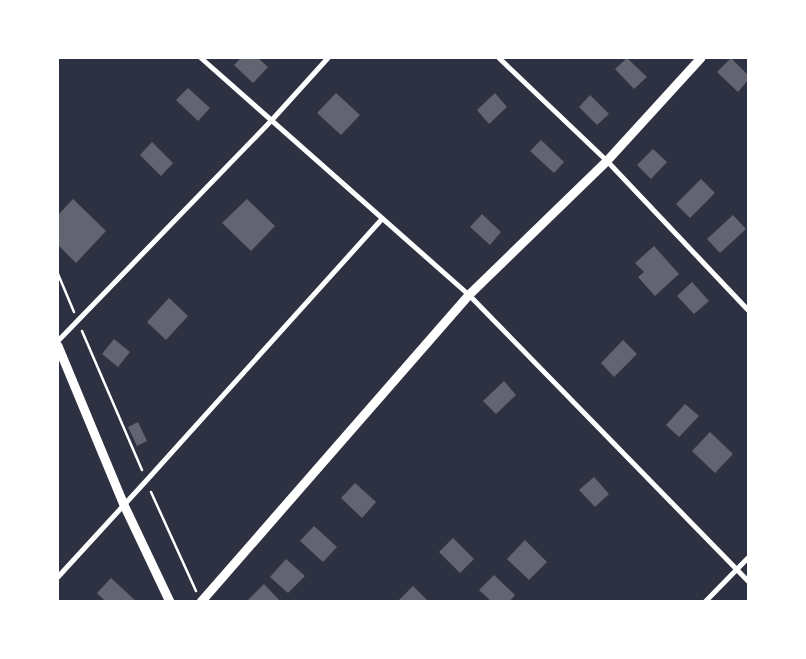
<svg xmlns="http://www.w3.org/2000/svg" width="806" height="659" viewBox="0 0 806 659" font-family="'Crimson Pro',serif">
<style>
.building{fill:#626471}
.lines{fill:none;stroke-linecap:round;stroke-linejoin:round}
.path{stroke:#fff;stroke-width:2.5}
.minor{stroke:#fff;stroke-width:5}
.tertiary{stroke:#fff;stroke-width:9}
</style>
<rect width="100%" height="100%" fill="#2d3142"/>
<!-- building -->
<g class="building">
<polygon points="241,58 258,58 268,67 253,83 234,65"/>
<polygon points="627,58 647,77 634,89 615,69"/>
<polygon points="731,58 748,75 748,80 738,92 717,72"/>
<polygon points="188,88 210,108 198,121 176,100"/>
<polygon points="336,93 360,115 341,135 317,113"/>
<polygon points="495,93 507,107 489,124 477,110"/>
<polygon points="590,95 609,114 597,125 579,107"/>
<polygon points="541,140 564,162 554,173 530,151"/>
<polygon points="152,142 173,163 161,176 140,155"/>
<polygon points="653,149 667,162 651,179 637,165"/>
<polygon points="701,179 715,193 690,218 676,204"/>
<polygon points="73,199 106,231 76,263 58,245 58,215"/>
<polygon points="247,199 275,226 251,251 222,223"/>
<polygon points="482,214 501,232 490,245 470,227"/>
<polygon points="733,215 746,229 720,253 707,239"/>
<polygon points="654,246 679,274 655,296 638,277 644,272 635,263"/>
<polygon points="692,282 709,301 694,314 677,296"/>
<polygon points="169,298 188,316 166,340 147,322"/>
<polygon points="114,339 130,352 118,367 102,354"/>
<polygon points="623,340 637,354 614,377 601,363"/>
<polygon points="504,381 516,395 496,414 483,401"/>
<polygon points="685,404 699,416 679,437 666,425"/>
<polygon points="138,422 147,441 137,446 128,427"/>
<polygon points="710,432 733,454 715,473 692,451"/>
<polygon points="594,477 609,494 595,507 579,490"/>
<polygon points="355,483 376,502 362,518 341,498"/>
<polygon points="314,526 337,547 323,562 300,541"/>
<polygon points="453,538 474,559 460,573 439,552"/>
<polygon points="525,540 547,562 529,580 507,559"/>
<polygon points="286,559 305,576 288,593 270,577"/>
<polygon points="494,575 515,595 509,602 492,602 479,590"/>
<polygon points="111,578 137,602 106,602 97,593"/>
<polygon points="264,584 281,602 246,602"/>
<polygon points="413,586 429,602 397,602"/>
</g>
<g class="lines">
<!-- path -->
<g class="path">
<polyline points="58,274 74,312"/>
<polyline points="82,331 142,470"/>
<polyline points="151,492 196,591"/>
</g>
<!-- minor -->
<g class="minor">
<polyline points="201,58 469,295 748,581"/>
<polyline points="499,58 607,161 748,310"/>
<polyline points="58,341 271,121 328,58"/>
<polyline points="58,577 146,481 382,219"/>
<polyline points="705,602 748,558"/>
</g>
<!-- tertiary -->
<g class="tertiary">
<polyline points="58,346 124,505 170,602"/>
<polyline points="201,602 469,295 607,161 701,58"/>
</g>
</g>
<!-- border -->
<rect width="806" height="659" fill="none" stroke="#ffffff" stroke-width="118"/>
</svg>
